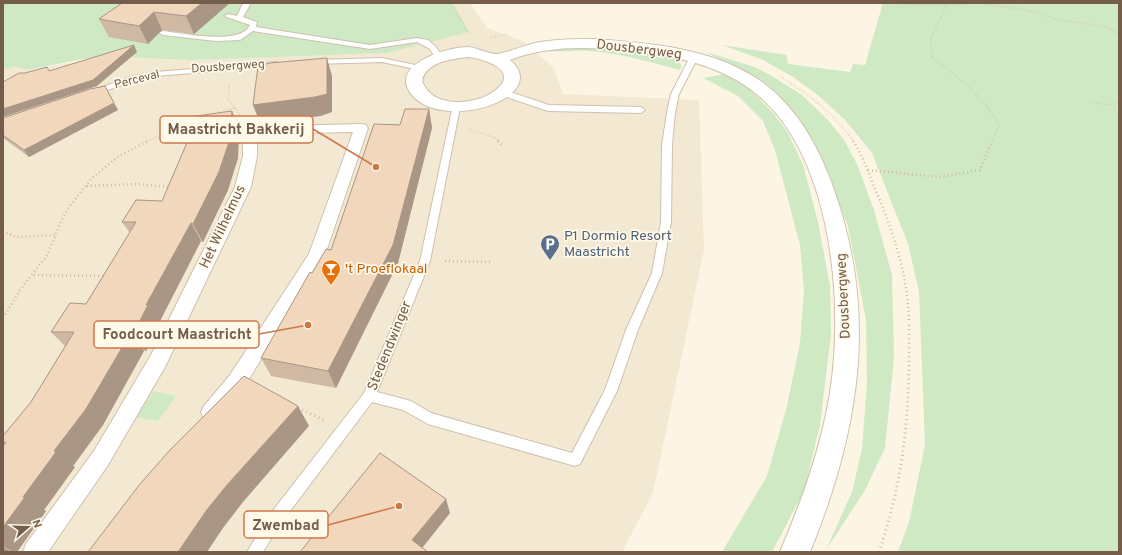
<svg xmlns="http://www.w3.org/2000/svg" width="1122" height="555" viewBox="0 0 1122 555" font-family="Overpass,sans-serif">
<style>
.residential{fill:#f3e8d2}
.green{fill:#cee9c3}
.lines{fill:none;stroke-linecap:round;stroke-linejoin:round}
.service-casing{stroke:#cfc0ad;stroke-width:2}
.pedestrian-casing{stroke:#cfc0ad;stroke-width:2}
.minor-casing{stroke:#cfc0ad;stroke-width:2}
.path-far2{stroke:#d5ba9f;stroke-width:2;stroke-dasharray:0.5 2;stroke-linecap:butt}
.path-far1{stroke:#d5ba9f;stroke-width:2.5;stroke-dasharray:1 3;stroke-linecap:butt}
.path{stroke:#d5ba9f;stroke-width:3;stroke-dasharray:1 3.5;stroke-linecap:butt}
.service{fill:#fff;fill-rule:evenodd}
.pedestrian{fill:#fff;fill-rule:evenodd}
.minor{fill:#fff;fill-rule:evenodd}
.wall{fill:#cfb9a2}
.shaded-wall{fill:#a99684}
.building{fill:#f1d7bc;stroke:#a99684}
.labels{text-anchor:middle;dominant-baseline:central;stroke-width:3.5;stroke-linejoin:round;paint-order:stroke}
.far-street-label{font-size:12px;fill:#745d4a;stroke:#fff9ea}
.street-label{font-size:14px;fill:#745d4a;stroke:#fff9ea}
.service-label{font-size:14px;fill:#4e5e75;stroke:#fff9ea;text-anchor:start}
.food-label{font-size:14px;fill:#c56008;stroke:#fff9ea;text-anchor:start}
.leader{fill:none;stroke:#ce774b;stroke-width:1.5}
.callout-dot{fill:#ce774b;stroke:#fff9ea;stroke-width:1.5}
.callout{fill:#fff9ea;stroke:#ce774b;stroke-width:1.5}
.callout-label{font-size:15px;text-anchor:middle;font-weight:bold;fill:#745d4a}
</style>
<rect width="100%" height="100%" fill="#fcf5e4"/>
<!-- residential -->
<polygon class="residential" points="452,3 470,3 487,28 523,41 554,68 563,94 699,100 704,250 653,493 622,552 3,552 3,62 26,70 77,62 99,56 191,60 387,53 469,32"/>
<!-- green -->
<g class="green">
<polygon points="3,3 452,3 469,32 387,53 191,60 99,56 26,70 15,66 8,69 3,68"/>
<polygon points="883,3 1119,3 1119,552 898,552 909,522 925,445 919,291 908,244 872,153 846,121 818,95 793,77 763,60 722,45 787,55 788,64 850,72 853,64 865,65"/>
<path d="M562,46l62,3 52,9 6,8 -2,4c-30,-8 -60,-17 -91,-19 -17,-1 -33,3 -50,-2z"/>
<polygon points="706,52 755,67 775,78 802,95 828,120 844,140 857,164 874,210 892,275 894,357 885,448 864,492 826,550 852,492 862,449 867,382 866,320 848,226 817,149 798,121 751,77"/>
<polygon points="725,74 750,89 773,113 788,133 803,165 818,222 830,286 831,334 820,425 804,491 772,552 722,552 767,476 786,410 800,343 804,289 800,245 775,150 763,121 738,96 703,78"/>
<polygon points="154,391 176,396 158,421 135,417"/>
</g>
<g class="lines">
<!-- service casing -->
<g class="service-casing">
<g id="service">
<path d="M243,3h8l-8,14 14,5 -1,5 114,18 47,-7 11,2 7,6 8,11 -7,2 -6,-10 -13,-7 -47,7 -117,-18 -13,9 -24,1 -53,-6 -4,-2 4,-2c18,2 78,15 87,-6l-26,-9 4,-2 9,2z"/>
<polygon points="691,55 698,57 679,94 675,113 672,145 671,222 662,273 638,330 617,391 580,464 575,466 428,424 403,410 372,402 278,527 263,552 247,552 268,517 364,393 420,261 453,105 459,105 460,107 430,261 377,392 411,401 431,413 572,453 605,390 626,330 652,273 661,222 662,145 667,113 671,94"/>
<polygon points="382,58 420,66 424,68 420,70 382,62 314,64 310,62 314,60"/>
<polygon points="276,62 280,64 279,66 156,76 135,81 93,95 89,92 130,77 156,72"/>
<polygon points="504,90 549,105 641,107 645,110 641,113 548,111 501,95 501,91"/>
</g>
</g>
<!-- pedestrian casing -->
<g class="pedestrian-casing">
<polygon id="pedestrian" points="361,124 366,125 368,128 325,255 244,387 218,418 211,421 204,418 201,412 204,406 230,375 309,254 353,132 257,134 257,156 251,187 165,367 108,465 48,552 23,552 26,544 94,451 151,355 235,187 243,156 243,130 245,127"/>
</g>
<!-- minor casing -->
<g class="minor-casing">
<path id="minor" d="M595,39c54,4 115,9 161,39 37,24 61,65 76,106 47,128 28,245 -22,368h-30c19,-45 36,-90 46,-138 21,-93 10,-259 -72,-322 -28,-22 -62,-32 -97,-37 -49,-7 -100,-13 -147,5 43,37 -66,73 -98,35 -25,-30 35,-48 56,-48 10,1 20,7 29,7 5,0 30,-9 38,-11 20,-4 40,-4 60,-4zM467,57c14,1 52,12 31,31 -18,18 -68,22 -76,-8 5,-18 29,-21 45,-23z"/>
</g>
<!-- path-far2 -->
<g class="path-far2">
<polyline points="452,3 469,34"/>
<polyline points="867,3 946,5 980,3 1036,12 1058,20 1104,26 1119,34"/>
<path d="M946,5l-15,34 1,18c26,20 51,39 67,68l-7,17"/>
<polyline points="490,37 507,35"/>
<path d="M781,77c27,17 55,38 73,65"/>
<polyline points="1089,102 1111,105 1119,102"/>
<polyline points="235,108 240,116"/>
<polyline points="211,114 235,108 228,99 229,84"/>
<polyline points="388,125 403,123"/>
<polyline points="469,129 495,138 499,142"/>
<polyline points="146,142 191,121"/>
</g>
<!-- path-far1 -->
<g class="path-far1">
<polyline points="498,141 502,145"/>
<path d="M853,141c10,15 16,33 23,50 18,43 32,85 33,132"/>
<polyline points="868,170 940,177 980,170 992,141"/>
<polyline points="87,186 138,184 170,187"/>
<polyline points="3,231 16,237 56,235"/>
<polyline points="445,261 491,262"/>
<polyline points="34,275 105,276"/>
<polyline points="3,318 20,290 48,254 61,221 69,207 92,178 119,156 148,141"/>
</g>
<!-- path -->
<g class="path">
<polyline points="298,408 326,421"/>
<path d="M879,552c27,-79 31,-147 30,-230"/>
</g>
<!-- service -->
<use href="#service" class="service"/>
<!-- pedestrian -->
<use href="#pedestrian" class="pedestrian"/>
<!-- minor -->
<use href="#minor" class="minor"/>
</g>
<!-- wall -->
<g class="wall">
<polygon points="122,3 230,3 194,34 162,30 148,44 109,37 99,19"/>
<polygon points="105,86 118,110 29,157 3,138 3,118"/>
<polygon points="429,109 432,128 398,263 336,388 271,376 261,358 312,273 331,250 400,125"/>
<polygon points="232,111 239,129 238,158 228,190 203,242 201,241 160,321 161,323 146,351 144,351 103,425 73,466 75,467 44,510 46,511 17,552 3,552 3,446 4,445 3,444 3,436 31,402 65,346 51,332 86,304 130,233 122,222 162,201"/>
</g>
<!-- shaded-wall -->
<g class="shaded-wall">
<polygon points="202,3 230,3 194,34 186,16"/>
<polygon points="154,12 162,30 148,44 139,26"/>
<polygon points="134,45 137,52 97,86 3,117 3,109"/>
<polygon points="327,58 332,76 332,112 321,116 260,123 253,105"/>
<polygon points="114,103 118,110 29,157 24,150"/>
<polygon points="429,109 432,128 398,263 336,388 328,371"/>
<polygon points="232,111 239,129 238,158 228,190 203,242 193,224"/>
<polygon points="191,223 201,241 160,321 161,323 146,351 133,334 146,305"/>
<polygon points="130,334 144,351 103,425 73,466 75,467 44,510 46,511 17,552 13,552 3,546 3,527 23,497 54,451"/>
<polygon points="298,406 309,426 243,502 223,528 207,552 178,552 206,511 227,485"/>
<polygon points="446,499 450,513 419,552 412,540"/>
<polygon points="3,547 11,552 3,552"/>
</g>
<!-- building -->
<g class="building">
<polygon points="122,3 202,3 186,16 154,12 139,26 99,19"/>
<polygon points="134,45 93,80 3,109 3,82 19,73 25,73 47,67 49,71"/>
<polygon points="327,58 327,94 315,97 253,105 258,66 270,63"/>
<polygon points="105,86 114,103 24,150 3,135 3,118 90,89"/>
<polygon points="405,109 429,109 393,245 328,371 261,358 310,272 312,273 326,249 331,250 374,124 400,125"/>
<polygon points="232,111 230,139 219,172 193,224 191,223 146,305 148,305 133,334 130,334 86,409 54,451 56,452 23,497 25,497 3,527 3,446 6,442 3,442 3,436 31,402 74,332 51,332 70,303 86,304 136,222 122,222 136,200 162,201 186,145 189,117"/>
<polygon points="244,376 298,406 227,485 206,511 178,552 88,552 140,484 170,450"/>
<polygon points="380,453 446,499 412,540 428,552 300,552"/>
</g>
<!-- icons -->
<defs>
<g id="parking-pin" transform="scale(1)"><path d="M0 17L-7.5 6A9.5 9.5 0 1 1 7.5 6Z" fill="#5c6f8a" stroke="#fff9ea"/><path d="M-3.5-5.5H1a3.5 3.5 0 0 1 0 7H-1V5.5H-3.5ZM-1-3.4V-.6H.8a1.4 1.4 0 0 0 0-2.8Z" fill="#fff"/></g>
<g id="bar-pin" transform="scale(1)"><path d="M0 17L-7.5 6A9.5 9.5 0 1 1 7.5 6Z" fill="#e8710a" stroke="#fff9ea"/><path d="M-6-5H6L.8 .8V4.5H3.5V6h-7V4.5H-.8V.8Z" fill="#fff"/></g>
</defs>
<g fill-rule="evenodd">
<use href="#parking-pin" x="550" y="244"/>
<use href="#bar-pin" x="331" y="269"/>
</g>
<g class="labels">
<!-- far-street labels -->
<g class="far-street-label">
<text transform="translate(228 67) rotate(-4)">Dousbergweg</text>
<text transform="translate(137 80) rotate(-14)">Perceval</text>
</g>
<!-- street labels -->
<g class="street-label">
<text transform="translate(639 50) rotate(7)">Dousbergweg</text>
<text transform="translate(223 227) rotate(-65)">Het Wilhelmus</text>
<text transform="translate(844 296) rotate(-93)">Dousbergweg</text>
<text transform="translate(390 346) rotate(-68)">Stedendwinger</text>
</g>
<!-- service labels -->
<g class="service-label">
<text x="564" y="236">P1 Dormio Resort<tspan x="564" dy="16">Maastricht</tspan></text>
</g>
<!-- food labels -->
<g class="food-label">
<text x="345" y="269">'t Proeflokaal</text>
</g>
</g>
<!-- callouts -->
<path class="leader" d="M376 167L313 129M308 325L259 334M399 506L328 525"/>
<g class="callout-dot">
<circle cx="376" cy="167" r="4"/>
<circle cx="308" cy="325" r="4"/>
<circle cx="399" cy="506" r="4"/>
</g>
<g class="callout">
<rect x="160" y="116" width="153" height="27" rx="4"/>
<rect x="94" y="321" width="165" height="27" rx="4"/>
<rect x="244" y="511" width="84" height="27" rx="4"/>
</g>
<g class="callout-label">
<text x="236" y="134">Maastricht Bakkerij</text>
<text x="177" y="339">Foodcourt Maastricht</text>
<text x="286" y="530">Zwembad</text>
</g>
<!-- border -->
<rect width="1122" height="555" fill="none" stroke="#745d4a" stroke-width="8"/>
<!-- north arrow -->
<g transform="translate(28 527) rotate(70)" stroke="#fff9ea" stroke-width="3" paint-order="stroke">
<path d="M0-3L7 15L0 10L-7 15Z" fill="#745d4a"/>
<text y="-6" font-size="11" font-weight="bold" text-anchor="middle" fill="#745d4a">N</text>
</g>
</svg>
